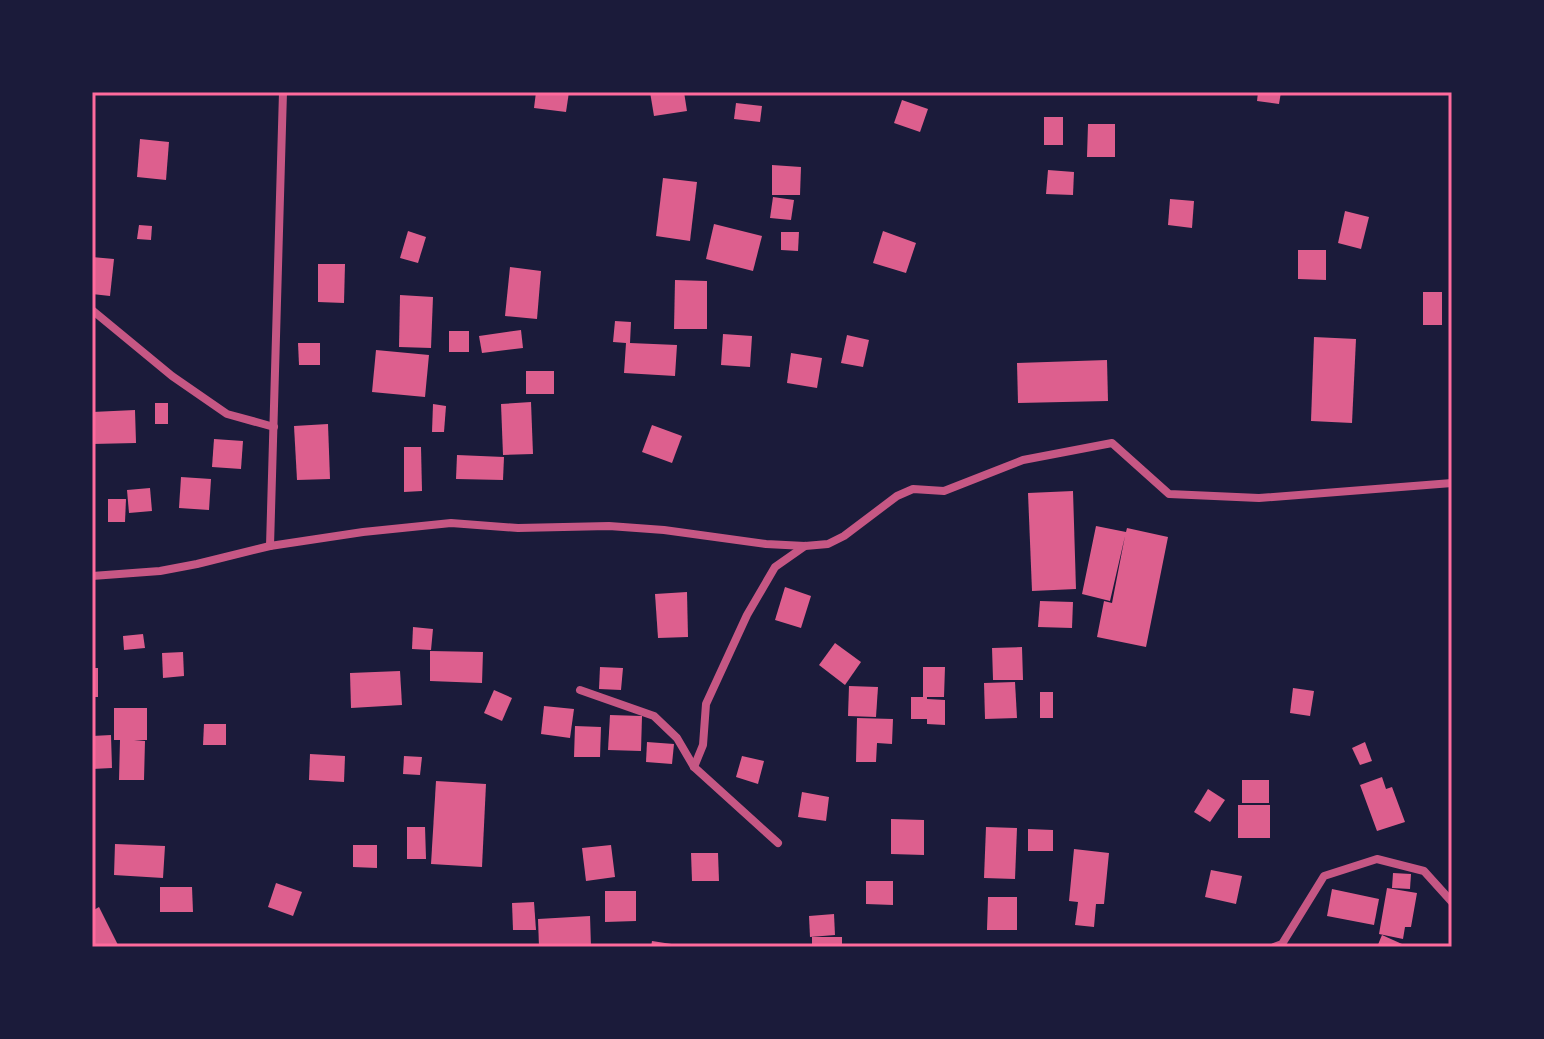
<svg xmlns="http://www.w3.org/2000/svg" width="1544" height="1039" viewBox="0 0 1544 1039" font-family="'Space Grotesk',sans-serif">
<style>
.building{fill:#dd5f8e}
.lines{fill:none;stroke-linecap:round;stroke-linejoin:round}
.minor{stroke:#c65784;stroke-width:8}
.neatline{fill:none;stroke:#ff6b9d;stroke-width:3}
</style>
<rect width="100%" height="100%" fill="#1b1b3a"/>
<!-- building -->
<g class="building">
<polygon points="536,92 569,92 566,112 534,108"/>
<polygon points="650,92 684,92 687,111 654,116"/>
<polygon points="1258,92 1281,92 1279,104 1257,101"/>
<polygon points="902,100 928,109 920,132 894,123"/>
<polygon points="736,103 762,106 760,122 734,119"/>
<rect x="1044" y="117" width="19" height="28"/>
<polygon points="1088,124 1115,124 1115,157 1087,157"/>
<polygon points="140,139 169,142 166,180 137,177"/>
<polygon points="772,165 801,167 800,195 772,195"/>
<polygon points="1048,170 1074,172 1073,195 1046,194"/>
<polygon points="663,178 697,182 690,241 656,236"/>
<polygon points="773,197 794,200 791,220 770,218"/>
<polygon points="1170,199 1194,201 1192,228 1168,225"/>
<polygon points="1345,211 1369,217 1361,249 1338,243"/>
<polygon points="714,224 762,236 753,271 706,259"/>
<polygon points="139,225 152,226 151,240 137,239"/>
<polygon points="408,231 426,237 418,263 400,258"/>
<polygon points="883,231 916,243 906,273 873,263"/>
<polygon points="781,232 799,232 798,251 781,250"/>
<polygon points="1298,250 1326,250 1326,280 1298,279"/>
<polygon points="92,257 114,259 110,296 92,294"/>
<polygon points="318,264 345,264 344,303 318,302"/>
<polygon points="510,267 541,271 537,319 505,316"/>
<polygon points="675,280 707,281 707,329 674,329"/>
<rect x="1423" y="292" width="19" height="33"/>
<polygon points="400,295 433,297 431,348 399,347"/>
<polygon points="615,321 631,322 630,343 677,345 675,376 624,373 626,343 613,342"/>
<polygon points="521,330 523,348 482,353 479,336"/>
<rect x="449" y="331" width="20" height="21"/>
<polygon points="723,334 752,336 750,367 721,365"/>
<polygon points="847,335 869,340 863,367 841,363"/>
<polygon points="1314,337 1356,339 1352,423 1311,421"/>
<polygon points="298,343 320,343 320,365 299,365"/>
<polygon points="376,350 429,355 425,397 372,392"/>
<polygon points="791,353 822,358 817,388 787,383"/>
<polygon points="1107,360 1108,401 1018,403 1017,363"/>
<rect x="526" y="371" width="28" height="23"/>
<polygon points="531,402 533,454 503,455 501,404"/>
<rect x="155" y="403" width="13" height="21"/>
<polygon points="433,404 446,406 444,432 432,432"/>
<polygon points="135,410 136,443 92,444 92,412"/>
<polygon points="328,424 330,479 297,480 294,426"/>
<polygon points="652,425 682,436 672,463 642,452"/>
<polygon points="214,439 243,441 241,469 212,467"/>
<polygon points="404,447 421,447 422,491 404,492"/>
<polygon points="457,455 504,457 503,480 456,479"/>
<polygon points="181,477 211,479 209,510 179,508"/>
<polygon points="150,488 152,511 129,513 127,490"/>
<polygon points="1073,491 1076,589 1032,591 1028,493"/>
<polygon points="108,499 126,499 125,522 108,522"/>
<polygon points="1096,526 1126,532 1127,528 1168,537 1146,647 1097,637 1104,601 1112,603 1125,536 1110,601 1082,594"/>
<polygon points="785,587 811,596 801,628 775,620"/>
<polygon points="687,592 688,637 658,638 655,594"/>
<polygon points="1040,601 1073,602 1072,628 1038,627"/>
<polygon points="413,627 433,629 431,650 412,649"/>
<polygon points="143,634 145,648 124,650 123,636"/>
<polygon points="835,643 861,662 845,685 819,665"/>
<polygon points="1022,647 1023,680 993,680 992,648"/>
<polygon points="430,651 483,652 482,683 430,681"/>
<polygon points="183,652 184,676 163,678 162,653"/>
<polygon points="600,667 623,668 621,690 599,689"/>
<polygon points="923,667 945,667 944,697 927,697 927,699 945,700 945,725 927,724 927,719 911,719 911,697 923,697"/>
<rect x="92" y="668" width="6" height="29"/>
<polygon points="400,671 402,705 351,708 350,673"/>
<polygon points="1015,682 1017,718 985,719 984,683"/>
<polygon points="849,686 878,687 876,717 848,716"/>
<polygon points="1293,688 1314,691 1310,716 1290,713"/>
<polygon points="494,690 512,698 502,721 484,713"/>
<rect x="1040" y="692" width="13" height="26"/>
<polygon points="544,706 574,709 570,738 541,734"/>
<polygon points="114,708 147,708 147,740 134,740 145,741 144,780 119,780 120,740 114,740"/>
<polygon points="610,715 642,716 641,751 608,750"/>
<polygon points="857,718 893,719 892,744 877,743 876,762 856,762"/>
<polygon points="204,724 226,724 226,745 203,745"/>
<polygon points="575,726 601,727 600,757 574,757"/>
<polygon points="111,735 112,768 92,769 92,736"/>
<polygon points="647,742 674,744 672,764 646,762"/>
<polygon points="1365,742 1372,761 1360,765 1352,748"/>
<polygon points="310,754 345,756 344,782 309,780"/>
<polygon points="404,756 422,757 420,775 403,774"/>
<polygon points="742,756 764,761 758,784 736,777"/>
<polygon points="1382,777 1386,789 1392,787 1405,822 1377,831 1360,785"/>
<rect x="1242" y="780" width="27" height="23"/>
<polygon points="436,781 486,784 482,867 431,864"/>
<polygon points="1208,789 1225,800 1210,822 1194,812"/>
<polygon points="802,792 829,797 826,821 798,817"/>
<rect x="1238" y="805" width="32" height="33"/>
<polygon points="891,819 924,820 924,855 891,854"/>
<polygon points="407,827 425,827 426,859 407,859"/>
<polygon points="986,827 1017,828 1015,879 984,878"/>
<polygon points="1028,829 1053,830 1053,851 1028,851"/>
<polygon points="115,844 165,846 163,878 114,875"/>
<polygon points="353,845 377,845 377,868 353,867"/>
<polygon points="611,845 615,877 586,881 582,848"/>
<polygon points="1074,849 1109,853 1104,904 1096,904 1094,927 1075,925 1078,902 1069,901"/>
<polygon points="691,853 718,853 719,881 692,881"/>
<polygon points="1211,870 1242,876 1236,904 1205,897"/>
<polygon points="1393,873 1411,874 1410,889 1392,888"/>
<polygon points="866,881 893,881 893,905 866,904"/>
<polygon points="276,883 302,892 293,916 268,907"/>
<polygon points="160,887 192,887 193,912 160,912"/>
<polygon points="1387,888 1417,893 1411,927 1405,927 1403,939 1379,934"/>
<polygon points="1332,889 1379,899 1374,925 1327,916"/>
<polygon points="605,891 636,891 636,921 605,922"/>
<polygon points="988,897 1017,897 1017,930 987,930"/>
<polygon points="534,902 536,930 513,930 512,903"/>
<polygon points="99,907 119,947 92,947 92,911"/>
<polygon points="834,914 835,935 810,937 809,916"/>
<polygon points="590,916 591,947 539,947 538,919"/>
<polygon points="1382,935 1402,944 1401,947 1377,947"/>
<rect x="812" y="937" width="30" height="10"/>
<polygon points="652,941 678,945 678,947 651,947"/>
</g>
<g class="lines">
<!-- minor -->
<g class="minor">
<polyline points="92,310 172,376 227,414 274,427"/>
<polyline points="270,546 283,92"/>
<polyline points="92,576 160,571 197,564 270,546 363,532 451,523 518,528 609,526 664,530 766,544 805,546 828,544 844,536 897,496 913,489 944,491 1023,460 1112,443 1169,494 1259,498 1452,483"/>
<polyline points="580,690 654,716 677,738 694,767 778,843"/>
<polyline points="694,767 703,745 706,704 747,615 775,567 805,546"/>
<polyline points="1274,947 1282,944 1324,876 1377,859 1424,871 1452,902"/>
</g>
</g>
<!-- border -->
<rect width="1544" height="1039" fill="none" stroke="#1b1b3a" stroke-width="188"/>
<rect x="94" y="94" width="1356" height="851" class="neatline"/>
</svg>
